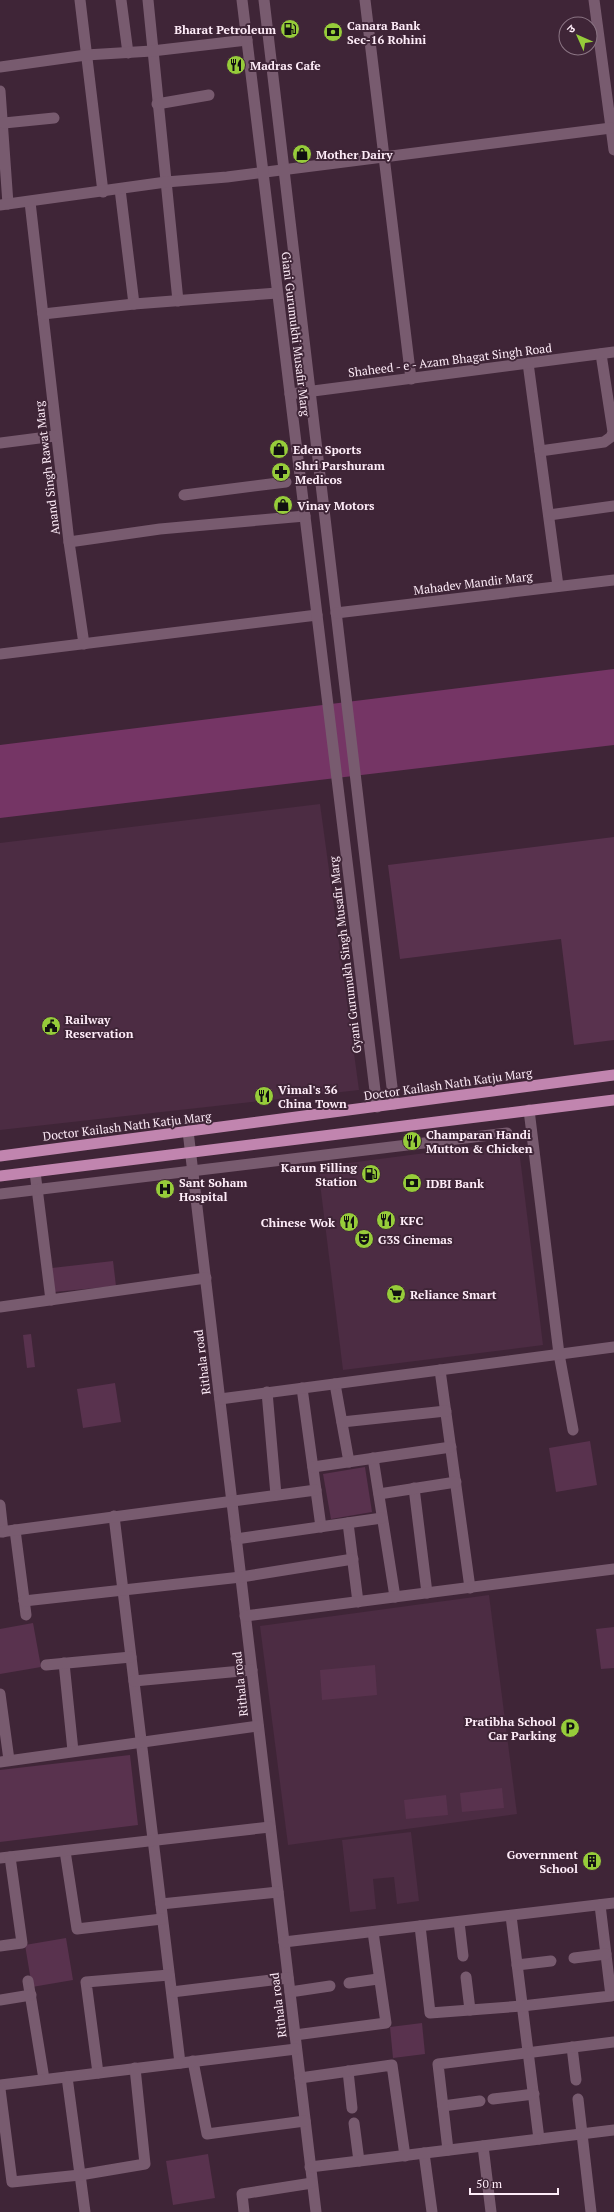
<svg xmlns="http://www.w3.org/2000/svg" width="614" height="2212" viewBox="0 0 614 2212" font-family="'PT Serif','Noto Sans Devanagari',serif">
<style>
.built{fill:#4c2c43}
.green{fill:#59324e}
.water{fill:#753565}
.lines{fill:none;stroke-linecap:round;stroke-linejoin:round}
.minor{stroke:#785b6f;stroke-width:11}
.tertiary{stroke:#785b6f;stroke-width:11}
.primary{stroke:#c185af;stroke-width:11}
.labels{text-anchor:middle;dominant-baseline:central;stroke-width:4;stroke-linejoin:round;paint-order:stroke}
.poi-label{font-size:12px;font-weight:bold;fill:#feecf8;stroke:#3f2537;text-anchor:start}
.street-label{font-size:12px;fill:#feecf8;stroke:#3f2537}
</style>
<rect width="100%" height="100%" fill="#3f2537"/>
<!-- built -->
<g class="built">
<polygon points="320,804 359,1090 0,1130 0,843"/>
<polygon points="518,1141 543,1345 343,1370 318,1167"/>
<polygon points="489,1595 517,1814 288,1845 260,1626"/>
<polygon points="411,1832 419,1901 397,1904 394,1877 373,1879 376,1909 350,1912 342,1840"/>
</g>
<!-- green -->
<g class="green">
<polygon points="614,837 614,1040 574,1045 561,939 400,959 388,865"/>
<polygon points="113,1261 116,1286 54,1292 52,1268"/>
<polygon points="31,1334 35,1367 27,1368 23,1335"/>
<polygon points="115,1383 121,1422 83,1428 77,1389"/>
<polygon points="590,1441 597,1485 556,1492 549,1448"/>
<polygon points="365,1467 372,1512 331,1519 323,1474"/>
<polygon points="33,1623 41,1667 0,1674 0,1629"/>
<polygon points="614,1627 614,1668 601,1669 596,1629"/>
<polygon points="375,1665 377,1695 322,1700 320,1670"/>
<polygon points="130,1755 138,1825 0,1842 0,1770"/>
<polygon points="502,1788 504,1808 462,1812 460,1793"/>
<polygon points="446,1795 448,1815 406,1819 404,1800"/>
<polygon points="66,1938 73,1980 32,1987 25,1945"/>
<polygon points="422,2023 425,2054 393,2058 390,2027"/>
<polygon points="208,2154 215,2198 173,2205 166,2161"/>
</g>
<!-- water -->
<polygon class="water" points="614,669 614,745 0,818 0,745"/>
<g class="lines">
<!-- minor -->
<g class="minor">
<polyline points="80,0 103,192"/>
<polyline points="121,0 128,53"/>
<polyline points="148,0 178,301"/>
<polyline points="365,0 411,379"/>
<polyline points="594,0 614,150"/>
<polyline points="0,67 86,55 152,51 247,40"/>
<polyline points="0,91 8,204"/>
<polyline points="157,104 209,95"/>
<polyline points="4,123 54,118"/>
<polyline points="120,189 134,304"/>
<polyline points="30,202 69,542 160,529 305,516"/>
<polyline points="0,205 166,182 227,177 611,128"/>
<polyline points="43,314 134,304 277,293"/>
<polyline points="528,363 558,586"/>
<polyline points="0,443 55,436"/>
<polyline points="540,451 604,442 611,437 613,432 601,354"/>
<polyline points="184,495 286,482"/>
<polyline points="549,515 614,506"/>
<polyline points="69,542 84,644"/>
<polyline points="0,654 317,615"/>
<polyline points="529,1110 559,1354 573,1430"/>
<polyline points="188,1131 316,2212"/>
<polyline points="35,1172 51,1300"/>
<polyline points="0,1194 507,1133"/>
<polyline points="0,1307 206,1278"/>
<polyline points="440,1370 470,1588"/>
<polyline points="335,1384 349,1462"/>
<polyline points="302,1388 321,1527"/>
<polyline points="267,1392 276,1495"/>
<polyline points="220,1399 614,1347"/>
<polyline points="342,1422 446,1411"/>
<polyline points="373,1458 395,1597"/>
<polyline points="313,1467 451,1447"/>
<polyline points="414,1488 427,1593"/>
<polyline points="379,1494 456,1482"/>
<polyline points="0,1505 3,1532"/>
<polyline points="114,1516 180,2063"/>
<polyline points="348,1523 358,1602"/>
<polyline points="15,1530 26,1615"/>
<polyline points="0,1532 316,1490"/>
<polyline points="236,1539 382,1518"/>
<polyline points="24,1601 241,1577 353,1559"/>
<polyline points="245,1616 614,1569"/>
<polyline points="64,1663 73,1751"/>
<polyline points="46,1665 131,1657"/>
<polyline points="134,1681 252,1670"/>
<polyline points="0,1694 9,1760"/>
<polyline points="0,1762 258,1726"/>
<polyline points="65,1851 77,1929 162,1919"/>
<polyline points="0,1858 270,1827"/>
<polyline points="161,1904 278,1892"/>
<polyline points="511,1916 539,2139"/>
<polyline points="459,1922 463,1956"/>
<polyline points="420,1926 430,2013 522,2006 611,1996 600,1905"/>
<polyline points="284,1942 614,1903"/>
<polyline points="0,1946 22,1943 10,1857"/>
<polyline points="574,1958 606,1954"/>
<polyline points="517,1965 551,1961"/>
<polyline points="466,1977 470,2010"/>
<polyline points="28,1981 44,2079"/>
<polyline points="349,1983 378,1979"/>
<polyline points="172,1992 288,1978"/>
<polyline points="290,1992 330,1986"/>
<polyline points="0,2000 31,1995"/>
<polyline points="295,2035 386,2023 373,1932"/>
<polyline points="572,2047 576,2080"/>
<polyline points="193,2061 207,2134 305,2121"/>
<polyline points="348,2071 352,2108"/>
<polyline points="98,2073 86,1982 169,1975"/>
<polyline points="67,2077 85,2212"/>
<polyline points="300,2078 392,2065 405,2156"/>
<polyline points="0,2085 296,2049"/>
<polyline points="0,2089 12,2182 80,2175 145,2164 135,2068"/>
<polyline points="493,2099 534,2094"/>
<polyline points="578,2099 591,2212"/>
<polyline points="443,2106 480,2101"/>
<polyline points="354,2123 359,2161"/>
<polyline points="483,2146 491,2212"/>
<polyline points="448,2150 438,2064 614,2042"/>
<polyline points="424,2153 432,2212"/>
<polyline points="310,2167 614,2130"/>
<polyline points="244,2212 242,2194 312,2183"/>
</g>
<!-- tertiary -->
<g class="tertiary">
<polyline points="242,0 377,1107"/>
<polyline points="264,0 394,1104"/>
<polyline points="290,394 614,352"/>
<polyline points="336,613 614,580"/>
</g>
<!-- primary -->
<g class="primary">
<polyline points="0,1156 614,1075"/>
<polyline points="0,1176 614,1100"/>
</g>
</g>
<!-- icons -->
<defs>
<g id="fuel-disc" transform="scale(1)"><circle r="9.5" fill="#96cc3a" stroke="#3f2537"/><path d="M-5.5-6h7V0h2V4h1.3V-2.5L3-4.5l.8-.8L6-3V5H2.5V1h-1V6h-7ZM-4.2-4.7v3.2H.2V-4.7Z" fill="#111"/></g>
<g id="bank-disc" transform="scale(1)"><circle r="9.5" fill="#96cc3a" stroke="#3f2537"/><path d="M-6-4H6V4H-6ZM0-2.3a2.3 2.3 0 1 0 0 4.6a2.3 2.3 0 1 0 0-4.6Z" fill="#111"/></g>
<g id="restaurant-disc" transform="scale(1)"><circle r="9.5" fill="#96cc3a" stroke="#3f2537"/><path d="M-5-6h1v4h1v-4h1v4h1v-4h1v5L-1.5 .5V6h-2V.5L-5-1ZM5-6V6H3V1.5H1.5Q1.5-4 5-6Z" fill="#111"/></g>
<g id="shop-disc" transform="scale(1)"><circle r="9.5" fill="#96cc3a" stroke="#3f2537"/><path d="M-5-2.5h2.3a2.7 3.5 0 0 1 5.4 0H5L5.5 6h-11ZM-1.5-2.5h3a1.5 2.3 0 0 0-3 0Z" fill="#111"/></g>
<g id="pharmacy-disc" transform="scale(1)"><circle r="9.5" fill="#96cc3a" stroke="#3f2537"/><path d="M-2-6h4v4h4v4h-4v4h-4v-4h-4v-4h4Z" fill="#111"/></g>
<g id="civic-disc" transform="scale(1)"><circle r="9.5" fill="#96cc3a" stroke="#3f2537"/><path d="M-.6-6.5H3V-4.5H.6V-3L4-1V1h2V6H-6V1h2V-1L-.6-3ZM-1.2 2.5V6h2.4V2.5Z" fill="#111"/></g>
<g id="hospital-disc" transform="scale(1)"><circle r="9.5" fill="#96cc3a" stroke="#3f2537"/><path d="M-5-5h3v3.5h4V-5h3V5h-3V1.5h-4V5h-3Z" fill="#111"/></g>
<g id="theatre-disc" transform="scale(1)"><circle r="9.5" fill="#96cc3a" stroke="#3f2537"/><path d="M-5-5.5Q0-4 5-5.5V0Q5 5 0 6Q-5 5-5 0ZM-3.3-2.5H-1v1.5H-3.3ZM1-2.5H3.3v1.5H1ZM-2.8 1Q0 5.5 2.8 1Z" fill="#111"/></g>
<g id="supermarket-disc" transform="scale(1)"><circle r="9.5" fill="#96cc3a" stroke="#3f2537"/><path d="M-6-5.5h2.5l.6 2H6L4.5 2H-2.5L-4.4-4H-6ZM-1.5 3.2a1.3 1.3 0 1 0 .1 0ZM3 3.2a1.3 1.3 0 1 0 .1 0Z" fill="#111"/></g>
<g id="parking-disc" transform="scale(1)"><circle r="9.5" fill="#96cc3a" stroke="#3f2537"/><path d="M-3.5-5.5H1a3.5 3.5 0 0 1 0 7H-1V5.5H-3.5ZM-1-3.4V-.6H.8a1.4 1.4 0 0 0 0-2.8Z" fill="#111"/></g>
<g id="building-disc" transform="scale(1)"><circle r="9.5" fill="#96cc3a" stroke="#3f2537"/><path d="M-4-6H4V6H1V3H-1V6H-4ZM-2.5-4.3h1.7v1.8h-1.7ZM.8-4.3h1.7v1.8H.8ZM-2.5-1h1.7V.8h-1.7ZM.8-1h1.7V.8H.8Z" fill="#111"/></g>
</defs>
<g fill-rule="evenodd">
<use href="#fuel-disc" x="290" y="29"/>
<use href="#bank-disc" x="333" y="32"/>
<use href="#restaurant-disc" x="236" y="65"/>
<use href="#shop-disc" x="302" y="154"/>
<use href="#shop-disc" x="279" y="449"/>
<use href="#pharmacy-disc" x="281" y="472"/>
<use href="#shop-disc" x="283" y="505"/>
<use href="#civic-disc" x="51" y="1026"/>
<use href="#restaurant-disc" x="264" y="1096"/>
<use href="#restaurant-disc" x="412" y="1141"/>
<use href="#fuel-disc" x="371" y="1174"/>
<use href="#bank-disc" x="412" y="1183"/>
<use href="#hospital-disc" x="165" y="1189"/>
<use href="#restaurant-disc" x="386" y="1220"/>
<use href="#restaurant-disc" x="349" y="1222"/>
<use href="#theatre-disc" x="364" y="1239"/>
<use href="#supermarket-disc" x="396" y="1294"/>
<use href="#parking-disc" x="570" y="1728"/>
<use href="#building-disc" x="592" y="1861"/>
</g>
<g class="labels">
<!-- poi labels -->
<g class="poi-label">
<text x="347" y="25">Canara Bank<tspan x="347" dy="14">Sec-16 Rohini</tspan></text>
<text x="276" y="29" text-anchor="end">Bharat Petroleum</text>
<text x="250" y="65">Madras Cafe</text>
<text x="316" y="154">Mother Dairy</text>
<text x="293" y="449">Eden Sports</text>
<text x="295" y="465">Shri Parshuram<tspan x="295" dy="14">Medicos</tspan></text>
<text x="297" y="505">Vinay Motors</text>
<text x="65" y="1019">Railway<tspan x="65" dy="14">Reservation</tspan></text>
<text x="278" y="1089">Vimal's 36<tspan x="278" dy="14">China Town</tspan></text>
<text x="426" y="1134">Champaran Handi<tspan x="426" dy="14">Mutton &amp; Chicken</tspan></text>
<text x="357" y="1167" text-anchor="end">Karun Filling<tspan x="357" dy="14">Station</tspan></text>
<text x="179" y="1182">Sant Soham<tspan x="179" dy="14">Hospital</tspan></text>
<text x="426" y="1183">IDBI Bank</text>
<text x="400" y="1220">KFC</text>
<text x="335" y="1222" text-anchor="end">Chinese Wok</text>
<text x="378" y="1239">G3S Cinemas</text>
<text x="410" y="1294">Reliance Smart</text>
<text x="556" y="1721" text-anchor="end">Pratibha School<tspan x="556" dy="14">Car Parking</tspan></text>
<text x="578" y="1854" text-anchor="end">Government<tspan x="578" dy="14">School</tspan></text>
</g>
<!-- street labels -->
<g class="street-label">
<text transform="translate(296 334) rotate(83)">Giani Gurumukhi Musafir Marg</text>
<text transform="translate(450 360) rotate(-7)">Shaheed - e - Azam Bhagat Singh Road</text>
<text transform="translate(47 468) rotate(-97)">Anand Singh Rawat Marg</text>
<text transform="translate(473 583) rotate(-7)">Mahadev Mandir Marg</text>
<text transform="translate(345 955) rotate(-97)">Gyani Gurumukh Singh Musafir Marg</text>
<text transform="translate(448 1084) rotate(-8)">Doctor Kailash Nath Katju Marg</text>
<text transform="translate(127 1126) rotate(-7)">Doctor Kailash Nath Katju Marg</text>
<text transform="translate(202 1362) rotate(-97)">Rithala road</text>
<text transform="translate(240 1684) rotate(-96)">Rithala road</text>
<text transform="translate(278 2005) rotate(-97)">Rithala road</text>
</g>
</g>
<!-- north arrow -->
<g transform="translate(578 36) rotate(315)"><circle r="19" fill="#3f2537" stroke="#8b7584"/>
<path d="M0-3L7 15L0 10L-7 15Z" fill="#96cc3a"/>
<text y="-6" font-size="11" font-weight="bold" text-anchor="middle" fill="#feecf8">उ</text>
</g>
<!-- scale -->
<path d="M470 2188v6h88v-6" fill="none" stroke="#feecf8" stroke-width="2"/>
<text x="476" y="2188" font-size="12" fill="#feecf8" stroke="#3f2537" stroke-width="3" paint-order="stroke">50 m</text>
</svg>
